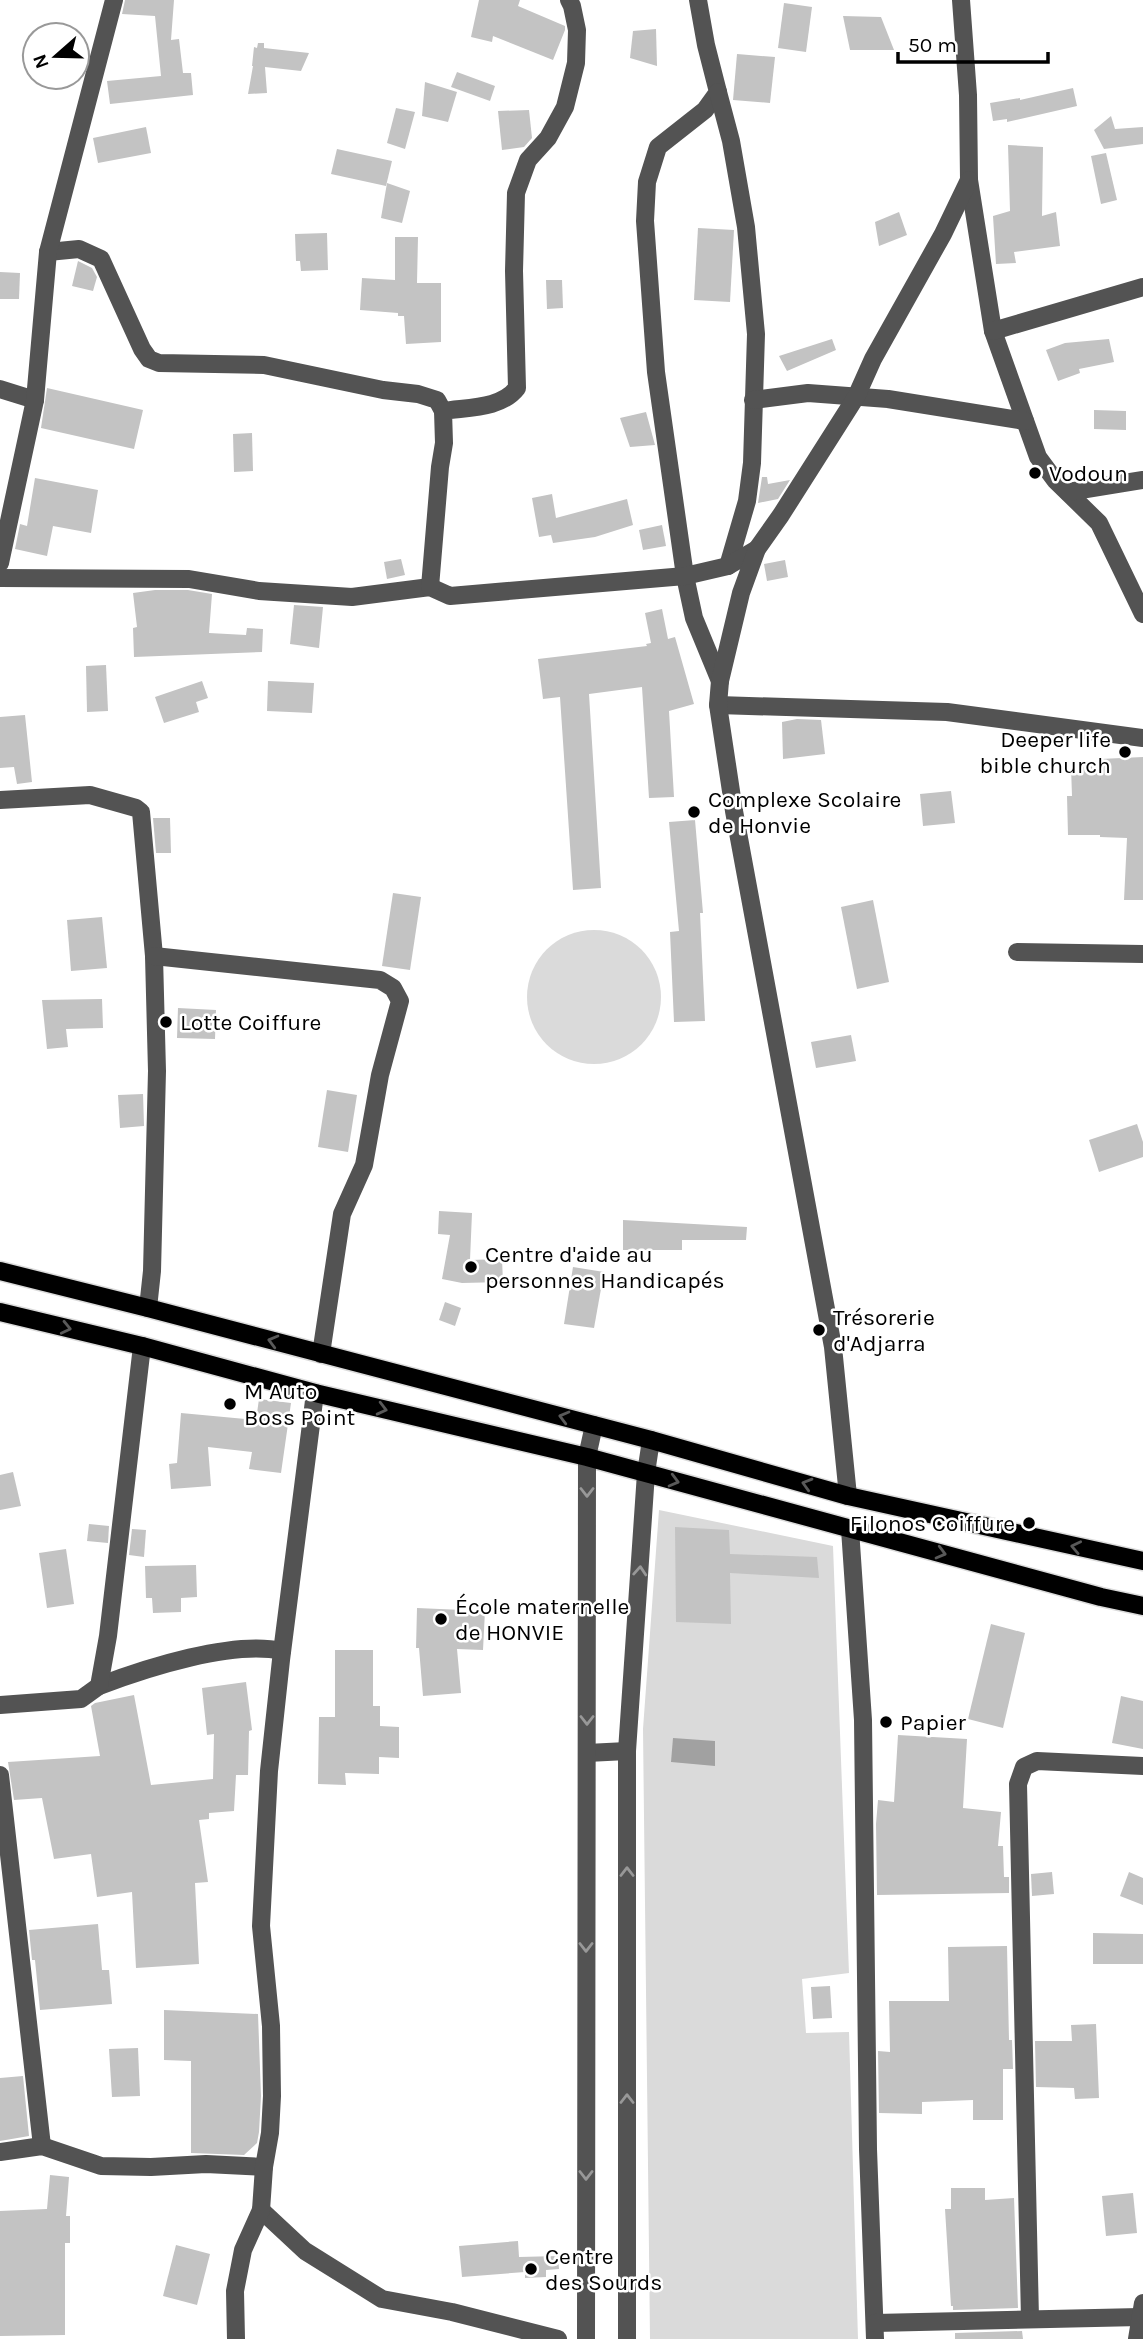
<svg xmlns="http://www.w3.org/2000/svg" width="1143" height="2339" viewBox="0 0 1143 2339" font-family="Karla,sans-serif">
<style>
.green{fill:#dadada}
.water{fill:#a1a1a1}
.building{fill:#c3c3c3}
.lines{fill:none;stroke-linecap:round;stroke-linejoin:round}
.major-casing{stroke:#dbdbdb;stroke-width:21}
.minor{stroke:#535353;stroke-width:18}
.major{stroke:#000;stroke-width:18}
.oneway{stroke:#595959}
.oneway2{stroke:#989898}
.poi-dot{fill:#000;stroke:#fff;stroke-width:2.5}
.labels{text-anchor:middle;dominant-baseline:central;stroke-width:5;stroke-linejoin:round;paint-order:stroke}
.poi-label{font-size:23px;fill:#000;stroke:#fff;text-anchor:start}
</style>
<rect width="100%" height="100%" fill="#fff"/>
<!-- green -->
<g class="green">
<circle cx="594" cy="997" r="67"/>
<polygon points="659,1510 833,1546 849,1973 802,1979 806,2033 849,2032 858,2339 650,2339 643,1729"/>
</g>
<!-- water -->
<polygon class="water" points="673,1738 715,1741 715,1766 671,1762"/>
<!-- building -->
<g class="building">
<polygon points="125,0 174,0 171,40 179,39 183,73 191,73 193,95 110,104 107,81 161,76 155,16 122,14"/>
<polygon points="479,0 520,0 518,6 565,26 565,30 553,60 493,36 492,42 471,37"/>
<polygon points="784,3 812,7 806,52 778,48"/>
<polygon points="843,16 881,17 894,50 850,50"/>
<polygon points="656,29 657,66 630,58 633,31"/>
<polygon points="258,43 264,43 264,48 309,53 301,71 265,67 267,93 248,94 253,66 252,66 254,47 257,48"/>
<polygon points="737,54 775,57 770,103 733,100"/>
<polygon points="457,72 495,86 490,101 451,87"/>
<polygon points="425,82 457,92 448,122 422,116"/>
<polygon points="1073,88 1077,106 1007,122 1007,119 993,121 990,103 1020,98 1020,100"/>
<polygon points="396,108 415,112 405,149 387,143"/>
<polygon points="529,110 532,138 524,147 502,150 498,111"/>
<polygon points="1111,116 1115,129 1143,127 1143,144 1104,149 1094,130"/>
<polygon points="146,127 151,153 98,163 93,138"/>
<polygon points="1008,145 1043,147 1042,216 1056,212 1060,246 1014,252 1016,263 996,264 993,216 1010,211"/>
<polygon points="337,149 392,161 386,186 331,174"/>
<polygon points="1106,153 1117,200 1101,204 1091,156"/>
<polygon points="387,183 410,191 402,223 381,218"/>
<polygon points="899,212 907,235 879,246 875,222"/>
<polygon points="698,228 734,230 730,302 694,300"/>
<polygon points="327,233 328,270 301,271 300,261 296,261 295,234"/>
<polygon points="395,237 418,237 417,283 441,283 441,342 406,344 404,316 398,316 398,313 360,310 362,278 395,280"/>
<polygon points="78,261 92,268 97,277 93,291 72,286"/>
<polygon points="0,272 20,273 19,299 0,299"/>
<polygon points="546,280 562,280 563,308 547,309"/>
<polygon points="832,339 836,350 787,371 779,356"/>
<polygon points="1109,339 1114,362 1079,369 1080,373 1058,381 1046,350 1065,343"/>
<polygon points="47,388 143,410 134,449 41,428"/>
<polygon points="1094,410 1126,411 1126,430 1094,429"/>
<polygon points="646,412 655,445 630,447 620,418"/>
<polygon points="252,433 253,471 234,472 233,434"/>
<polygon points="762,477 767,477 768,484 790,480 778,499 758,503"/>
<polygon points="35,478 98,490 91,533 53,526 47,556 15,549 20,524 27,526"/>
<polygon points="552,494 556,518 627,499 633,525 595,537 553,543 551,535 539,537 532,498"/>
<polygon points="662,525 666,546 643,550 639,530"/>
<polygon points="401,559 405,575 387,579 384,562"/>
<polygon points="785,560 788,577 767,581 764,564"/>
<polygon points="155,590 188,590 212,594 209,633 246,635 247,628 263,629 262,652 134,657 133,628 137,627 133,593"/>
<polygon points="294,605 323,607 319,648 290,644"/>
<polygon points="662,609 668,639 675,637 694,704 669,711 674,797 649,798 642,687 589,694 601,888 573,890 560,697 543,699 538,659 647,646 646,644 651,643 645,613"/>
<polygon points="106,665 108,711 87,712 86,666"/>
<polygon points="202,681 208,698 196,702 199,712 164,723 155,697"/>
<polygon points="268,681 314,683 312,713 267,711"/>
<polygon points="25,715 32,782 17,784 14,767 0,768 0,717"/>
<polygon points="797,719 821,720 825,754 783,759 782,722"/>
<polygon points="1143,757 1143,900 1124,900 1127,838 1100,837 1100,835 1068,835 1067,796 1072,796 1071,767 1101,766 1100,759"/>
<polygon points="951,791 955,823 923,826 920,794"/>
<polygon points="153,818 170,818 171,853 156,853"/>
<polygon points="695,820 703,913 700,913 705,1021 674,1022 670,932 679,931 669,822"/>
<polygon points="393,893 421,897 410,970 382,966"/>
<polygon points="873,900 889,982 857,989 841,907"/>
<polygon points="102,917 107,968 71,971 67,920"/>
<polygon points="102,999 103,1028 66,1029 68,1047 47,1049 42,1000"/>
<polygon points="178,1008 216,1010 215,1039 177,1038"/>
<polygon points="851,1035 856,1061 816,1068 811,1042"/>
<polygon points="327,1090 357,1095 348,1152 318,1147"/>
<polygon points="143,1094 144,1126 120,1128 118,1095"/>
<polygon points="1137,1124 1143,1142 1143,1157 1099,1172 1089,1140"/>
<polygon points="439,1211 472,1213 470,1260 502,1259 503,1282 462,1283 442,1279 450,1235 438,1234"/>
<polygon points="623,1220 747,1227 746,1240 682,1240 682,1250 623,1250"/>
<polygon points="573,1267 604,1272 594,1328 564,1324"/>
<polygon points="445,1302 461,1308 455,1326 439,1320"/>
<polygon points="259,1399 291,1403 281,1473 249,1469 252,1452 208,1447 211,1486 171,1489 169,1464 177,1463 181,1413 256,1420"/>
<polygon points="13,1472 21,1506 0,1510 0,1475"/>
<polygon points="89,1524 109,1526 108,1543 87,1541"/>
<polygon points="675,1527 729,1530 730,1554 817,1557 819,1578 730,1573 731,1624 676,1622"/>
<polygon points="132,1529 146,1530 144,1557 129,1555"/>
<polygon points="66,1549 74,1604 47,1608 39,1553"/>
<polygon points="196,1565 197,1597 181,1598 181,1612 153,1613 152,1598 146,1598 145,1566"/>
<polygon points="417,1608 485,1611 483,1650 457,1649 461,1693 423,1696 419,1648 416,1648"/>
<polygon points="991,1624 1025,1633 1003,1728 968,1719"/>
<polygon points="335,1650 373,1650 373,1706 380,1706 380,1726 399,1727 399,1758 379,1757 379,1774 345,1773 346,1785 318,1784 319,1717 335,1717"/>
<polygon points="246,1682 252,1730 249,1731 248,1775 236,1775 234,1811 209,1813 209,1819 199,1820 208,1882 195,1883 199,1964 136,1968 132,1892 97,1897 91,1854 54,1859 42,1798 14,1800 8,1762 100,1756 91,1706 95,1703 134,1695 151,1785 213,1779 214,1734 207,1735 202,1688"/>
<polygon points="1121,1696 1143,1701 1143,1749 1112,1743"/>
<polygon points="898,1735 967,1739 963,1808 1001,1812 998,1846 1003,1846 1004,1877 1009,1877 1009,1893 877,1895 876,1824 878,1800 894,1802"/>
<polygon points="1052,1872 1054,1894 1032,1896 1031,1874"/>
<polygon points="1129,1872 1143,1878 1143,1905 1120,1896"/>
<polygon points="98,1924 102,1970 109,1970 112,2004 40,2010 35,1960 32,1960 29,1930"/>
<polygon points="1093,1933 1143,1934 1143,1964 1093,1964"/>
<polygon points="1007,1946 1009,2040 1012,2040 1013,2069 1003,2069 1003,2120 973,2120 973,2100 922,2102 922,2114 879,2113 878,2051 890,2052 889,2001 949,2001 948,1947"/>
<polygon points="830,1986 832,2018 813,2019 811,1987"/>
<polygon points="164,2010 258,2014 261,2096 259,2132 257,2143 244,2155 191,2153 191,2061 164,2060"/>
<polygon points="1096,2024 1099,2098 1075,2099 1074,2088 1036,2087 1035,2041 1072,2041 1071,2025"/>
<polygon points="138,2048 140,2096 112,2097 109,2049"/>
<polygon points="23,2076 29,2136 0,2141 0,2078"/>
<polygon points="50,2175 69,2177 66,2216 70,2216 70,2243 65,2243 65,2335 0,2336 0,2211 47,2209"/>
<polygon points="951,2188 985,2188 985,2200 1014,2198 1018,2308 953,2310 953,2306 951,2306 945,2209 951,2209"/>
<polygon points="1133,2193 1137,2233 1106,2236 1102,2196"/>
<polygon points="518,2241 519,2257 558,2256 559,2269 546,2270 546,2277 525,2278 525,2272 462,2277 459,2246"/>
<polygon points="176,2245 210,2254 197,2305 163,2296"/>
<polygon points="1022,2331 1023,2339 955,2339 955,2333"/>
</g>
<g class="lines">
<!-- major casing -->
<g class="major-casing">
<g id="major">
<polyline points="0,1271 148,1308 651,1440 848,1496 1143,1561"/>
<polyline points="0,1312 142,1346 315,1393 587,1457 1101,1597 1143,1606"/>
</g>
</g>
<!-- minor -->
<g class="minor">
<polyline points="698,0 706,45 718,92 705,110 658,147 647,182 645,221 656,372 685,576 694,618 720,681"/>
<polyline points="961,0 968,95 969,180 993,331 1038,457 1055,480 1099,523 1143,614"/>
<polyline points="718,92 731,141 746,227 756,334 752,463 747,501 728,566"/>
<polyline points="48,252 79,249 101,259 142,349 149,359 159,363 264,365 383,390 418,394 437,400 443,411"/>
<polyline points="993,331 1143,287"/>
<polyline points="0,389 35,400"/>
<polyline points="753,400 808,393 888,399 1025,421"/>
<polyline points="1068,492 1143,480"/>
<polyline points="0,563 35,400 48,252 114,0"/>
<polyline points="0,578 189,579 259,591 352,597 430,587 450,596 685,576 728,566 757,549"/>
<path d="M430,587l10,-120 4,-24 -1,-32c25,-4 58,-2 74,-23l-3,-117 2,-78 12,-33 20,-22 17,-31 11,-44 1,-33 -5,-24 -3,-6"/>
<polyline points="718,705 947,712 1143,738"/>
<polyline points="0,800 90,795 136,808 141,812 154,956 157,1071 152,1271 148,1308"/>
<polyline points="1017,952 1143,954"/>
<polyline points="154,956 380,980 393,988 400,1001 380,1075 364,1165 342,1214 321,1354"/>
<polyline points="848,1496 833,1347 734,811 718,705 720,681 741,593 757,549 781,515 856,397 873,359 943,234 969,180"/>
<polyline points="850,1529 863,1720 868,2149 875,2339"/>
<path d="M99,1686c47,-18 134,-46 183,-35"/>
<polyline points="0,1705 81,1699 99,1686 108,1636 142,1346"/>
<polyline points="587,1753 627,1751"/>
<polyline points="0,1775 42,2146"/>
<polyline points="0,2152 42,2146 101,2166 151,2167 206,2164 264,2167"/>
<polyline points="261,2210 305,2251 382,2299 452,2312 558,2339"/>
<polyline points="1030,2319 1018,1784 1024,1767 1037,1761 1143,1766"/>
<polyline points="875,2323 1140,2317"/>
<polyline points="236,2339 235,2291 243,2250 261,2210 264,2167 270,2133 272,2096 271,2026 261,1926 269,1771 281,1660 315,1393"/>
<polyline points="586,2339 587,1457 594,1425"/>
<polyline points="627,2339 627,1751 646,1473 651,1440"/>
<polyline points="1137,2339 1143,2303"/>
</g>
<!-- major -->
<use href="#major" class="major"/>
</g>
<!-- one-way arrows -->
<defs><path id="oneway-chevron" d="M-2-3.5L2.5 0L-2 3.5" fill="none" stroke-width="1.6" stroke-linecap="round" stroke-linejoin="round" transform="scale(1.75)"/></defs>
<g class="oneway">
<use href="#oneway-chevron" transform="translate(66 1328) rotate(13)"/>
<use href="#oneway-chevron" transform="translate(273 1341) rotate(-165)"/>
<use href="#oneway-chevron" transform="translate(382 1409) rotate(14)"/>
<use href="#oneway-chevron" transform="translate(564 1417) rotate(-165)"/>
<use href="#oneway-chevron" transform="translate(674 1481) rotate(15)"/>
<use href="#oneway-chevron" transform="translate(807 1484) rotate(-164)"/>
<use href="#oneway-chevron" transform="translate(1076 1547) rotate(-168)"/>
<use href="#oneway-chevron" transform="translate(941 1553) rotate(15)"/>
</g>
<g class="oneway2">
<use href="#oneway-chevron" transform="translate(587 1492) rotate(90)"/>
<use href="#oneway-chevron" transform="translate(640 1571) rotate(-86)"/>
<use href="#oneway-chevron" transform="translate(587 1720) rotate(90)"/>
<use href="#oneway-chevron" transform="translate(627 1872) rotate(-90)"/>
<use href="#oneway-chevron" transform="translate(586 1947) rotate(90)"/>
<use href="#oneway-chevron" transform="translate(627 2099) rotate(-90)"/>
<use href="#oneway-chevron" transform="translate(586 2175) rotate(90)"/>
</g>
<!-- markers -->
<g class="poi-dot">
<circle cx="1035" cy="473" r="7"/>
<circle cx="1125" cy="752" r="7"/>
<circle cx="694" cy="812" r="7"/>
<circle cx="166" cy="1022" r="7"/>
<circle cx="471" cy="1267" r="7"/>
<circle cx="819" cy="1330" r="7"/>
<circle cx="230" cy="1404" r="7"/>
<circle cx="1029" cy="1523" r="7"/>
<circle cx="441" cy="1619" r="7"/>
<circle cx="886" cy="1722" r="7"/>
<circle cx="531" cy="2269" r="7"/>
</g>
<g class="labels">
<!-- poi labels -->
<g class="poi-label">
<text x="1049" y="473">Vodoun</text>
<text x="1111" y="739" text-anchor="end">Deeper life<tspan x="1111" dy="26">bible church</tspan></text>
<text x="708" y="799">Complexe Scolaire<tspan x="708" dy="26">de Honvie</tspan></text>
<text x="180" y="1022">Lotte Coiffure</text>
<text x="485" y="1254">Centre d'aide au<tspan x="485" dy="26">personnes Handicapés</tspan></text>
<text x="833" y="1317">Trésorerie<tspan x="833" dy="26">d'Adjarra</tspan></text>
<text x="244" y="1391">M Auto<tspan x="244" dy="26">Boss Point</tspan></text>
<text x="1015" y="1523" text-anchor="end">Filonos Coiffure</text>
<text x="455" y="1606">École maternelle<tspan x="455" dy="26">de HONVIE</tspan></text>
<text x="900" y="1722">Papier</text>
<text x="545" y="2256">Centre<tspan x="545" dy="26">des Sourds</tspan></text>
</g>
</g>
<!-- north arrow -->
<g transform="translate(56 56) rotate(250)"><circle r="33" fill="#ffffff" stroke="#999999" stroke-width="2"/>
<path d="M0-5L12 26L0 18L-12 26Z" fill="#000000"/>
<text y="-10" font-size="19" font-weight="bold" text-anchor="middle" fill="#000000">N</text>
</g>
<!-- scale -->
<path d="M898 52v10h150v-10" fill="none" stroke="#000000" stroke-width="3.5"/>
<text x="908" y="52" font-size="21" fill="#000000" stroke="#ffffff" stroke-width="5" paint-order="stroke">50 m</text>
</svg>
